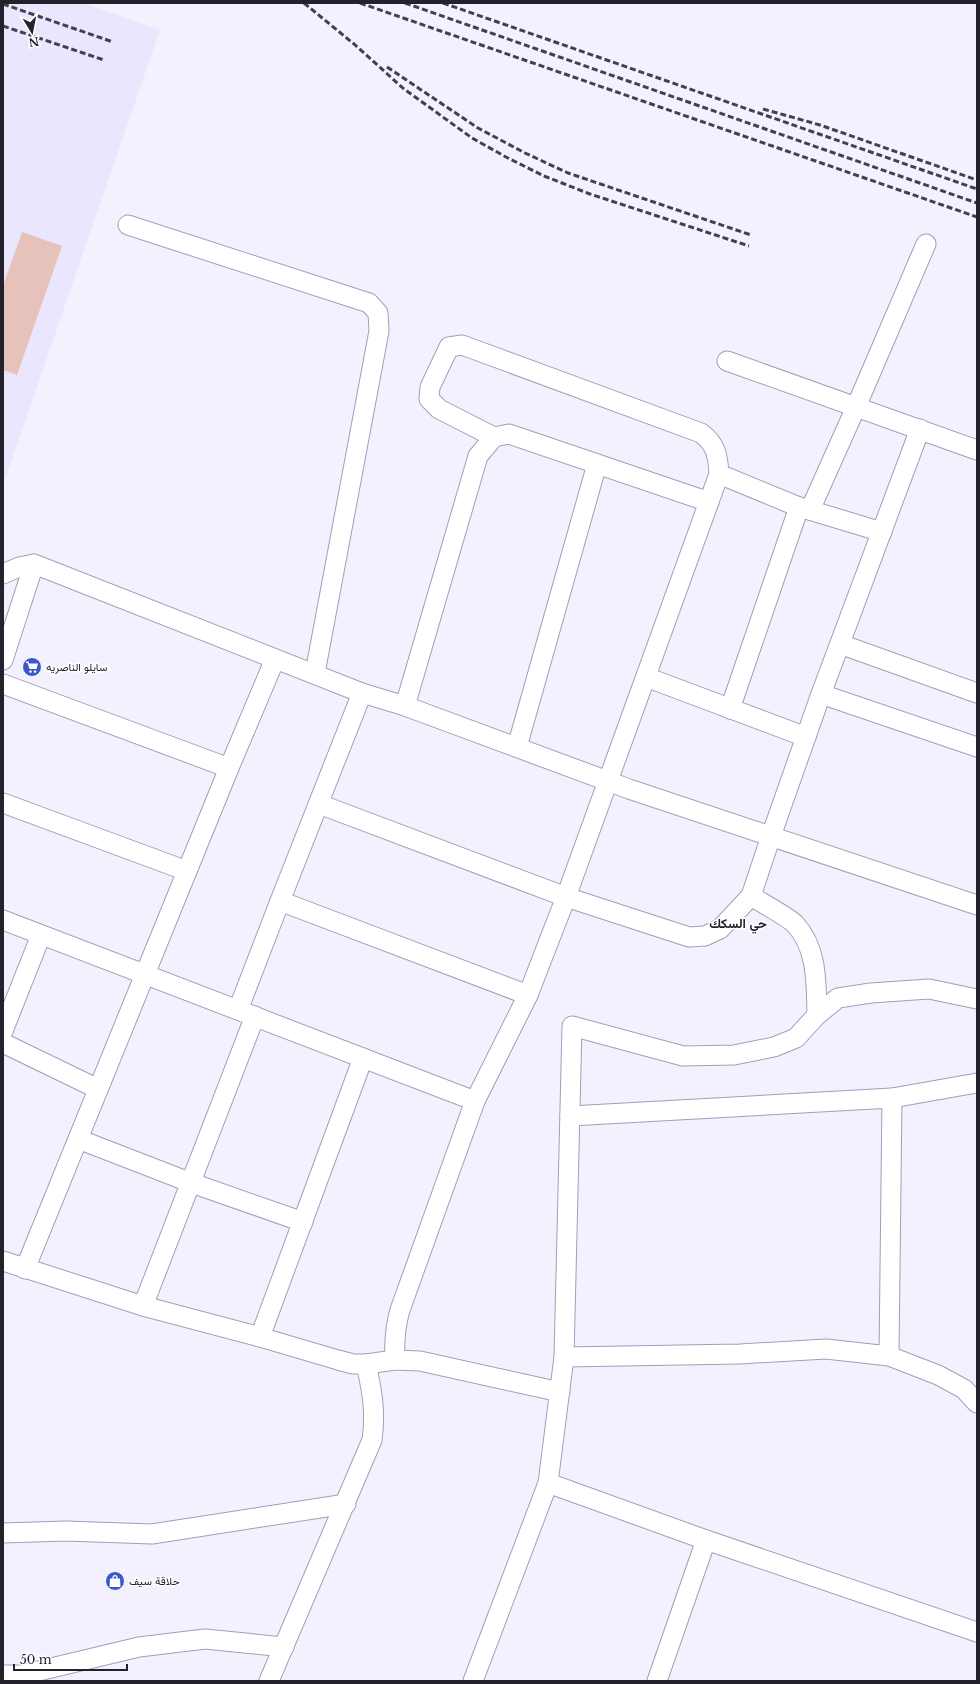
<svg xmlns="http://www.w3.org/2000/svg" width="980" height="1684" viewBox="0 0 980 1684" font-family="'Libre Baskerville',Vazirmatn,serif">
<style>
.built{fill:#eae6fe}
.building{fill:#e6c2ba}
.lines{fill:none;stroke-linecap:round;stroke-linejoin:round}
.minor-casing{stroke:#a39dbb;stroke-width:21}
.minor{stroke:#fff;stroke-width:19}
.rail{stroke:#42404b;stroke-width:3;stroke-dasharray:6 3;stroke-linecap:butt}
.labels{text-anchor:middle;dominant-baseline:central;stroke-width:3;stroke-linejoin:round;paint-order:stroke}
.poi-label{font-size:11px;fill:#23212c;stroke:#fff;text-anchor:start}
.quarter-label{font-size:13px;font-weight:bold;fill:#23212c;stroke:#fff}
</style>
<rect width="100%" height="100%" fill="#f3f1fe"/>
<!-- built -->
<polygon class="built" points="3,3 84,3 160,30 3,485"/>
<!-- building -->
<polygon class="building" points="22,232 62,246 17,375 3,370 3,286"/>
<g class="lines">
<!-- minor casing -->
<g class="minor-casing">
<g id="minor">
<polyline points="128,225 369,303 378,313 379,331 315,673"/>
<polyline points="727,361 977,450"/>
<path d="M494,437l-55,-28 -10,-10 1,-12 19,-40 13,-2 239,88c15,11 17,23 18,41l-153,423 123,40 16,-1 15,-7 31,-33 20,-60 50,-142 99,-265"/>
<polyline points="719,474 799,507 882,532"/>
<polyline points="810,510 856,407 926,244"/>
<polyline points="3,574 19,567 34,564 362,693 405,706 629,789 977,905"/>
<polyline points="840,644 977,693"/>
<polyline points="3,660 34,564"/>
<polyline points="646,677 806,737"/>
<polyline points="3,684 229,768"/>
<polyline points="821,694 977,747"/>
<polyline points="405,706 478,456 494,437 509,434 709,502"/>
<polyline points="730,709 799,507"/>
<polyline points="517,747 597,464"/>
<polyline points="3,803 187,871"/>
<path d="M319,804l247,93 -38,98 -53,106 -75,209c-5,17 -6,32 -5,50"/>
<path d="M751,896c11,7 37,21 44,28 23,25 21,59 22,91"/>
<polyline points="280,901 528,995"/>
<polyline points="3,920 475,1101"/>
<polyline points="238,1010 280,901 362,693"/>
<polyline points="3,1031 41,935"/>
<polyline points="3,1043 98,1089"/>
<polyline points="570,1116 892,1098 977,1083"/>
<polyline points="78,1139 189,1182 303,1222"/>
<polyline points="3,1261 143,1306 260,1337 338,1360 353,1364 366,1364 395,1360 420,1361 560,1392"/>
<polyline points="25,1269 229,768 275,659"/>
<polyline points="143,1306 255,1016"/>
<polyline points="260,1337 363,1058"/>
<polyline points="889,1356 892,1098"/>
<polyline points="564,1357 740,1354 826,1349 889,1356 938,1375 964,1389 977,1403"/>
<polyline points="548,1483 706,1540 977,1632"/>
<polyline points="3,1533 66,1531 152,1534 346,1504"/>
<polyline points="3,1675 22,1675 139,1647 205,1639 284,1647"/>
<path d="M269,1681l103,-241c4,-27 0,-50 -6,-76"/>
<polyline points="473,1681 548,1483 564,1357 572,1026 683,1056 734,1055 774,1047 796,1038 817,1015 838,998 871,993 929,989 977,999"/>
<polyline points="657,1681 706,1540"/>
</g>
</g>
<!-- minor -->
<use href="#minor" class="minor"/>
<!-- rail -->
<g class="rail">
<polyline points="304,3 354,44 404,89 472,138 506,157 544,176 590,194 749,246"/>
<polyline points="360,3 977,217"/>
<polyline points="405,3 977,203"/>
<polyline points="443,3 977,189"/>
<polyline points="3,4 113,42"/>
<polyline points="3,26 104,60"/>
<polyline points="387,67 478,128 525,153 568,173 751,235"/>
<polyline points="763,109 820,125 977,180"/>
</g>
</g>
<!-- icons -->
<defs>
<g id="supermarket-disc" transform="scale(1)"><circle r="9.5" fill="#3e56c9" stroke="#fff"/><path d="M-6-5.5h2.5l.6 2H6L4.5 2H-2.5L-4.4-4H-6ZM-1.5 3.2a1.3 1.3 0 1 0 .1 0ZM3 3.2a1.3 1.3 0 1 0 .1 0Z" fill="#fff"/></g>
<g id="shop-disc" transform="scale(1)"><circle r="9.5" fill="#3e56c9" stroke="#fff"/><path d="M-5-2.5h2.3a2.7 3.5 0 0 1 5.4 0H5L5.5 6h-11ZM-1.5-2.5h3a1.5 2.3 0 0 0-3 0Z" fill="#fff"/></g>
</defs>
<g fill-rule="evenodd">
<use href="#supermarket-disc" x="32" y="667"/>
<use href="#shop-disc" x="115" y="1581"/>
</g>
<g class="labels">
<!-- poi labels -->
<g class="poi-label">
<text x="46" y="667">سايلو الناصريه</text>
<text x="129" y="1581">حلاقة سيف</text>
</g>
<!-- quarter labels -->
<g class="quarter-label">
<text x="738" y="923">حي السكك</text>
</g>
</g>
<!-- border -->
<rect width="980" height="1684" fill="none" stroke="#23212c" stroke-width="8"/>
<!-- north arrow -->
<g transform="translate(32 32) rotate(170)" stroke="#ffffff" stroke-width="3" paint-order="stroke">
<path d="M0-3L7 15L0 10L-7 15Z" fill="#23212c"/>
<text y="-6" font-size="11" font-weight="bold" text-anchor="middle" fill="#23212c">N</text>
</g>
<!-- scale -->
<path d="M14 1664v6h113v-6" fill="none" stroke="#23212c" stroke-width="2"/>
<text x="20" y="1664" font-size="12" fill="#23212c" stroke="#ffffff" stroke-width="3" paint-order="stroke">50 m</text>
</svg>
